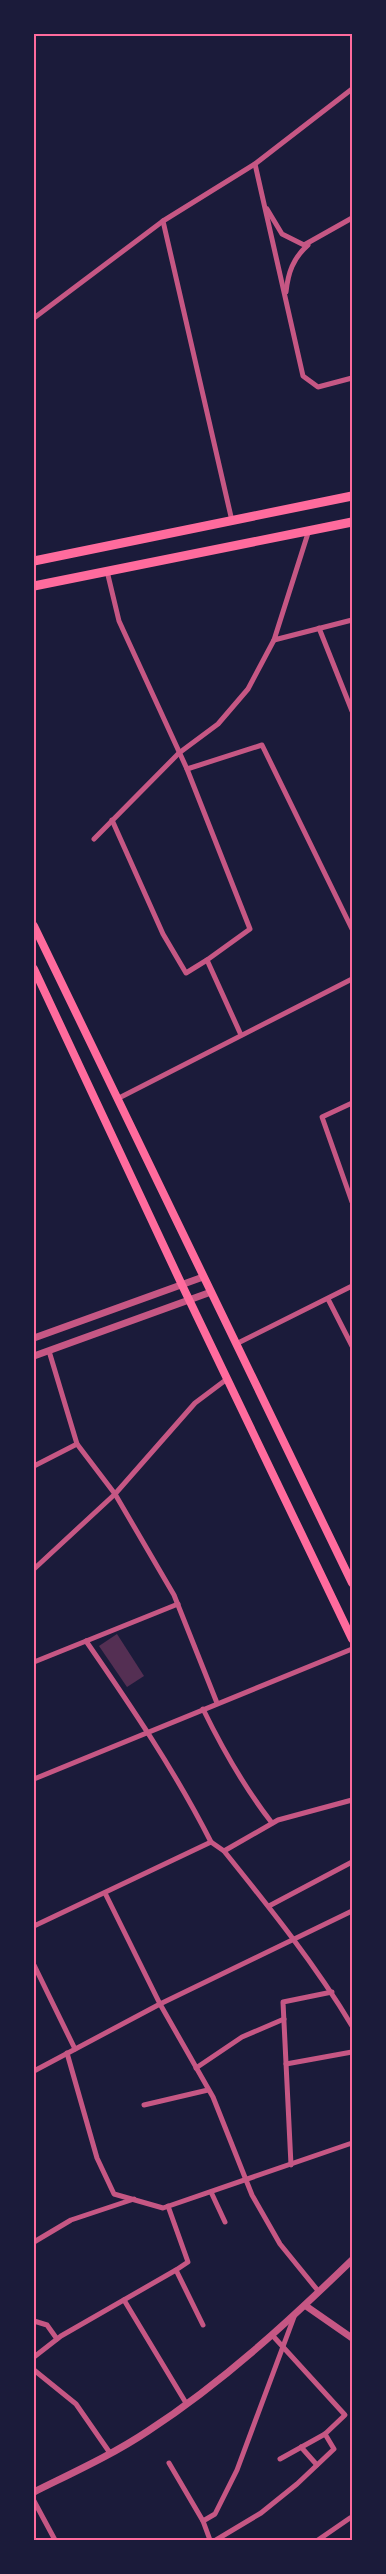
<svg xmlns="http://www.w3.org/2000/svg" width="386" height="2574" viewBox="0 0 386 2574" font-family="'Fira Sans Condensed',sans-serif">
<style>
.building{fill:#542f53}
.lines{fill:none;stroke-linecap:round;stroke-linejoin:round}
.minor{stroke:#c65784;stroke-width:5}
.tertiary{stroke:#c65784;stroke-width:7}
.secondary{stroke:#ff6b9d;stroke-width:8}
.primary{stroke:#ff6b9d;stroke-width:9}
.neatline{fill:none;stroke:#ff6b9d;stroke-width:2}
</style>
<rect width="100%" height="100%" fill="#1b1b3a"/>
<!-- building -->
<polygon class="building" points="117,1634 144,1676 127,1687 99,1646"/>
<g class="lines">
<!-- minor -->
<g class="minor">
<polyline points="255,164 303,376 318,387 352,378"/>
<polyline points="267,209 282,234 304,245 352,218"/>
<path d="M286,292c2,-19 7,-34 22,-47"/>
<polyline points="34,318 163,221"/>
<polyline points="232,521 163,221 255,164 352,89"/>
<polyline points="309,530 274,640 352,620"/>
<polyline points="107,571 119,621 187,769"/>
<polyline points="319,628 352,711"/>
<polyline points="112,820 163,934 186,973 207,960"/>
<polyline points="94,839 179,753 218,724 248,689 274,640"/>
<polyline points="241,1035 207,960 250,929 187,769 262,745 352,929"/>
<polyline points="117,1099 352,979"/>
<polyline points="352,1103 322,1117 352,1202"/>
<polyline points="328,1299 352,1346"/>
<polyline points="236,1344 352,1286"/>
<polyline points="49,1351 77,1444 115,1494 174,1595 217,1703"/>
<polyline points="34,1466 77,1444"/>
<polyline points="34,1569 115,1494 195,1403 227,1379"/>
<path d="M86,1641c45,65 89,130 125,201"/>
<polyline points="34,1662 178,1604"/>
<path d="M203,1709c20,41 41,78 69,114"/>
<polyline points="34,1779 352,1649"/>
<path d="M224,1851c45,56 91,113 128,175"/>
<polyline points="105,1893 160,2004 213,2097 252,2195 280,2244 319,2292"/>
<polyline points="269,1906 352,1862"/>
<polyline points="34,1926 211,1842 224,1851 278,1820 352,1800"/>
<polyline points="34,1965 75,2049"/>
<polyline points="67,2053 97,2158 114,2194 163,2208 352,2143"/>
<polyline points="286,2064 352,2052"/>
<polyline points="196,2068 242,2037 284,2019"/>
<polyline points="34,2071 160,2004 352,1911"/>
<polyline points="144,2105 208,2090"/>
<polyline points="291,2165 283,2002 332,1992"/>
<polyline points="211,2192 225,2222"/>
<polyline points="168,2206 188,2262 176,2270"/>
<polyline points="34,2242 71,2220 134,2199"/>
<polyline points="124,2300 186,2403"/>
<polyline points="34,2321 47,2325 57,2339"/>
<polyline points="273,2336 345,2415 325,2434 280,2459"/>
<polyline points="34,2357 61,2336 176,2270 203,2325"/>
<polyline points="34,2370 76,2404 110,2453"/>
<polyline points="301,2447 317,2465"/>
<polyline points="169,2463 203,2521"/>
<polyline points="34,2501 55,2540"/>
<polyline points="210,2540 203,2521 215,2514 237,2470 294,2317"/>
<polyline points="216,2540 261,2513 297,2484 334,2449 325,2434"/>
<polyline points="318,2540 350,2518"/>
</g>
<!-- tertiary -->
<g class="tertiary">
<polyline points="34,1338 203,1277"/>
<polyline points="34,1356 211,1292"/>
<polyline points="306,2306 352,2338"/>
<path d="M34,2492c38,-19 78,-37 114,-61 75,-49 140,-109 204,-171"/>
</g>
<!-- secondary -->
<g class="secondary">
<polyline points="34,926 352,1583"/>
<polyline points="34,969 182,1285 352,1639"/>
</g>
<!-- primary -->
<g class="primary">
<polyline points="34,561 352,496"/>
<polyline points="34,586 352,522"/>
</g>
</g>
<!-- border -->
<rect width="386" height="2574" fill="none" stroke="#1b1b3a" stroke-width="70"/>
<rect x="35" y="35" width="316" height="2504" class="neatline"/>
</svg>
